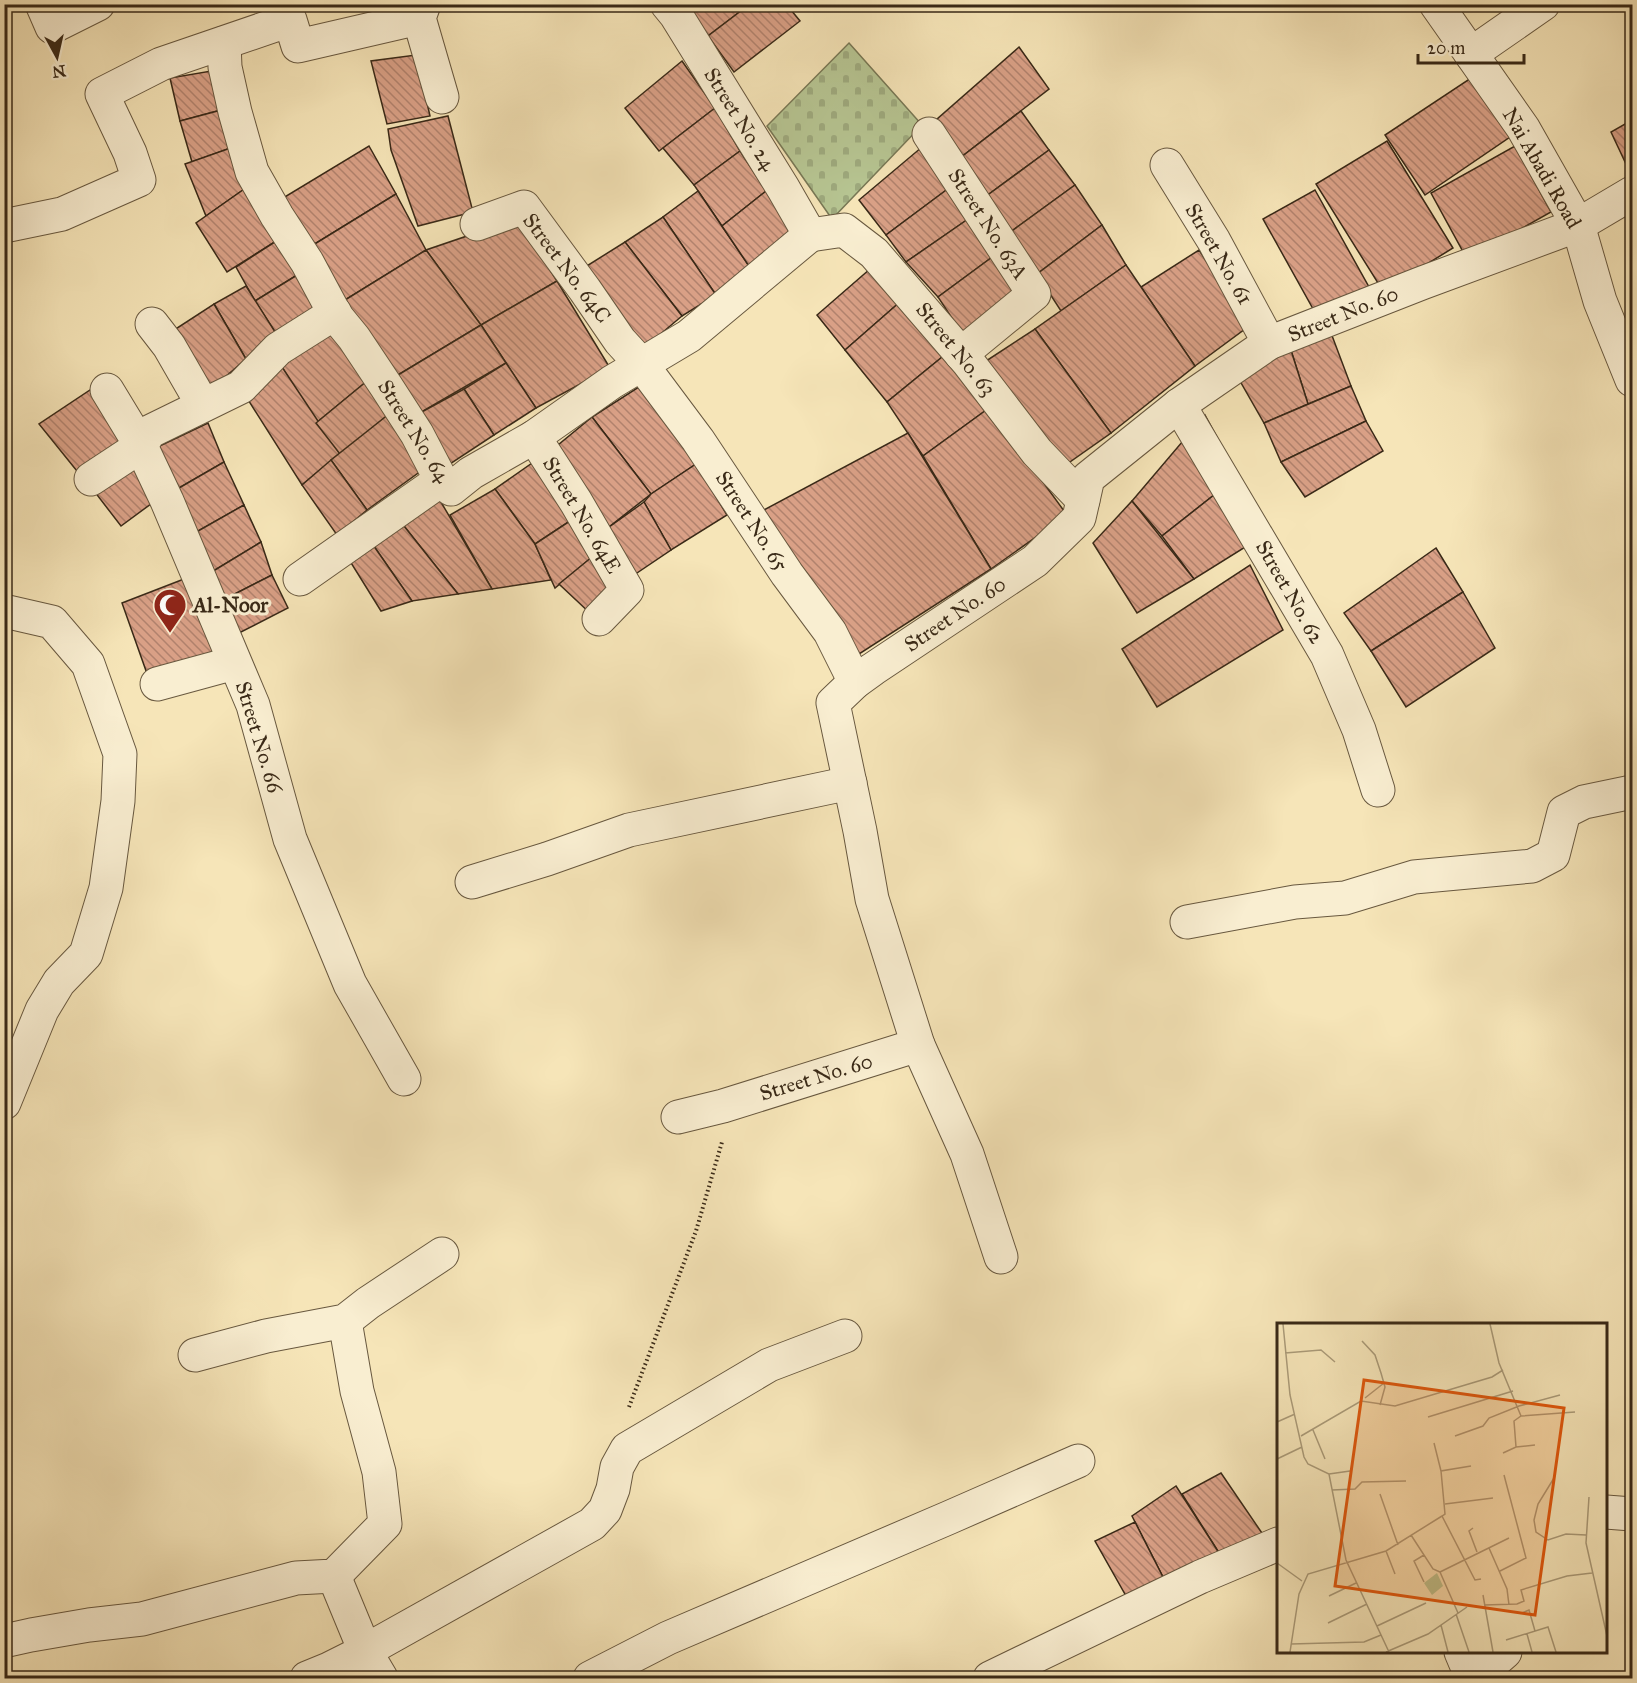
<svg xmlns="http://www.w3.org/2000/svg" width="1637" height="1683" viewBox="0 0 1637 1683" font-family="'IM FELL Great Primer',serif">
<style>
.cemetery{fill:url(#cemetery-stones);stroke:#787855;stroke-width:1.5}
.building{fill:url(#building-back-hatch);stroke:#392917;stroke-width:1.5}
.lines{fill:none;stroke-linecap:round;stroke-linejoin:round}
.minor-casing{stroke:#68583f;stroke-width:35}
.path{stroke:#392917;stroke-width:4;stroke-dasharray:1.5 3;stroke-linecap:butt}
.minor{stroke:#f9eed1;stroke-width:33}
.labels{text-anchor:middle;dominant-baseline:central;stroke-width:6;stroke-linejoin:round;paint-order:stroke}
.street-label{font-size:21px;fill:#392917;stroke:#f9eed1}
.poi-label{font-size:21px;font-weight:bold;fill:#392917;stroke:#f9eed1;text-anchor:start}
.inset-road{fill:none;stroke:#aa9a78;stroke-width:1.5}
.view{fill:#df570d;fill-opacity:0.15;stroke:#df570d;stroke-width:3}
.inset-edge{fill:none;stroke:#392917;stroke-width:3}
</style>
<defs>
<pattern id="cemetery-stones" width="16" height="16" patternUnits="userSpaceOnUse" patternTransform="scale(1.5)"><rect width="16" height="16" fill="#b7c693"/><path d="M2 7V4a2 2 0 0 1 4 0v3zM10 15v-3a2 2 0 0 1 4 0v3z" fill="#9eaa7e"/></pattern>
<pattern id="building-back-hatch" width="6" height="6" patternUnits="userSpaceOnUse" patternTransform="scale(1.5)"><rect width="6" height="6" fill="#d9a086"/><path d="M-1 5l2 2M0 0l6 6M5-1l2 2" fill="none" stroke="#b1826d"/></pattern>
</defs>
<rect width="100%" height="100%" fill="#f6e5b8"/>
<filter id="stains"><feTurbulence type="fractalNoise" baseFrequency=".00333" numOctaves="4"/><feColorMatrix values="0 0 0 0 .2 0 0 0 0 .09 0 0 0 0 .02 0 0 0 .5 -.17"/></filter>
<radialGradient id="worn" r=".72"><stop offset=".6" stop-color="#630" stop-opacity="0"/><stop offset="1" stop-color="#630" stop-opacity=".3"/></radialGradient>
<!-- cemetery -->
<polygon class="cemetery" points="849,43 922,125 832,219 767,126"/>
<!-- building -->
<g class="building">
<polygon points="376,4 411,4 381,21"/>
<polygon points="686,4 750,4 708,36"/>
<polygon points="750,4 786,4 800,21 734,72 708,36"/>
<polygon points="1019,47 1049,89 960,158 936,120"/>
<polygon points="416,55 430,116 387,124 371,61"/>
<polygon points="682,61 715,108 659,151 625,108"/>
<polygon points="217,70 225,109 180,121 170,78"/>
<polygon points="1471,78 1510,137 1425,195 1385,135"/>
<polygon points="715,108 740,151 694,185 663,148"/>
<polygon points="225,109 239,145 192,162 180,121"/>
<polygon points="1021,111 1049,150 985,197 960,158"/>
<polygon points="448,116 473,212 418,226 391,150 388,129"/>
<polygon points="1632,120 1632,161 1626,164 1611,132"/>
<polygon points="1387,141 1453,248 1383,291 1316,184"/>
<polygon points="239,145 250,185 206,216 185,164"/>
<polygon points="369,146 396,194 313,245 283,198"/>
<polygon points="1515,146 1551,212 1467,259 1431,193"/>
<polygon points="922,147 949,188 886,235 859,200"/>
<polygon points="1049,150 1075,185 1009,233 985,197"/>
<polygon points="740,151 766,191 722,226 694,185"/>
<polygon points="250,185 281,238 227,272 196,223"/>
<polygon points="1075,185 1102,225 1037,274 1009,233"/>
<polygon points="949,188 971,217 906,262 886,235"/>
<polygon points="1315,190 1369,287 1317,316 1263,219"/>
<polygon points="698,191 751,269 716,295 663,217"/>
<polygon points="766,191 795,234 751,269 722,226"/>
<polygon points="396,194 426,250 345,300 313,245"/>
<polygon points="663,217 716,295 682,316 625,242"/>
<polygon points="971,217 995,255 938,297 906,262"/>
<polygon points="517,219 557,281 481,325 426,250"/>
<polygon points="1102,225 1126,265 1061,311 1037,274"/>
<polygon points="281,238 302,272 255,301 236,267"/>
<polygon points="625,242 682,316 644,348 582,269"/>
<polygon points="426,250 481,325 393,378 345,300"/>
<polygon points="1199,250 1249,326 1195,366 1141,287"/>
<polygon points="995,255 1020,293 963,335 938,297"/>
<polygon points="1126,265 1195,366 1111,433 1035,329"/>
<polygon points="870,269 901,301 845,350 817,315"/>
<polygon points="302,272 323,306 277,335 255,301"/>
<polygon points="557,281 610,368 536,408 481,325"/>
<polygon points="246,286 277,335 246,359 214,304"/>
<polygon points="901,301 947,353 887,402 845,350"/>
<polygon points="214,304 246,359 210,390 171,332"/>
<polygon points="481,325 506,363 418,414 393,378"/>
<polygon points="1328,325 1351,386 1308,404 1289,344"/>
<polygon points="330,328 367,381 316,423 280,364"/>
<polygon points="1035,329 1111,433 1067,464 983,363"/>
<polygon points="1289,344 1308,404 1264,423 1236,374"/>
<polygon points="947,353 989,408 923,456 887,402"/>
<polygon points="506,363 536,408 494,435 464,389"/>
<polygon points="280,364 340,454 302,485 245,395"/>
<polygon points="367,381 389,414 340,454 316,423"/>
<polygon points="645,383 696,464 651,494 592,417"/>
<polygon points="1351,386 1366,421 1281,462 1264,423"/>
<polygon points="464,389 494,435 450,464 418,414"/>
<polygon points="90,390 128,445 81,476 39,424"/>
<polygon points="989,408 1067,515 991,569 923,456"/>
<polygon points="389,414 425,468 367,510 331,460"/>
<polygon points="1205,415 1238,476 1162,536 1132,501"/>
<polygon points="592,417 651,494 605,530 552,450"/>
<polygon points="1366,421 1383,451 1305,497 1281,462"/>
<polygon points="208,423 224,462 172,492 149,451"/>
<polygon points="908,433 991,569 856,656 762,511"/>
<polygon points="331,460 367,510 337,535 302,485"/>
<polygon points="535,461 576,517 535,544 495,489"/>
<polygon points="129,462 159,498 121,526 91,487"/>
<polygon points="224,462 244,505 191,535 172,492"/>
<polygon points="696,464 727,515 671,550 644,502 651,494"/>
<polygon points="1238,476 1271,531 1194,579 1162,536"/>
<polygon points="495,489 535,544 551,580 492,589 450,515"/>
<polygon points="438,497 492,589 458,594 400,521"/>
<polygon points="1132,501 1194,579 1137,613 1093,543"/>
<polygon points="644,502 671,550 631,577 605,530"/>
<polygon points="244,505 261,542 210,573 191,535"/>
<polygon points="576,517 598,552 555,588 535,544"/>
<polygon points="400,521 458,594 412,601 371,542"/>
<polygon points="261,542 272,575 223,600 210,573"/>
<polygon points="371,542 412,601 381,611 348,558"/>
<polygon points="1436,548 1463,592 1371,651 1344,613"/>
<polygon points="598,552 620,587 592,615 559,584"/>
<polygon points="1250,565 1283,630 1157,707 1122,649"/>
<polygon points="272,575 288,608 239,633 223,600"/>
<polygon points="184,579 220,665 150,682 122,603"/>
<polygon points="1463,592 1495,648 1406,707 1371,651"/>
<polygon points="1221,1473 1266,1539 1221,1556 1182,1494"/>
<polygon points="1176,1486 1221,1556 1166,1583 1132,1516"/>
<polygon points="1135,1522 1166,1583 1130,1603 1095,1541"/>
</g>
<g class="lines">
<!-- minor casing -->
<g class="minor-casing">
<g id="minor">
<polyline points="42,4 52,27 98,4"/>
<polyline points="424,4 419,18 442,97"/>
<polyline points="667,4 676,15 783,188 810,235"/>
<polyline points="1436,4 1523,128 1578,225 1600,301 1632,380"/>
<polyline points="224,43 225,67 235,112 252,172 277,216 307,262 336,316 354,338 386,386 417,434 441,480 451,489 471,473 534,437 612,382 689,336 810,235"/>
<polyline points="1471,54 1543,4"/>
<polyline points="929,134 1034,294 961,354"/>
<polyline points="1167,165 1214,241 1269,343"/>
<polyline points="477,224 524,207 585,290 620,341 642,365 698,440 787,574 830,632 855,682"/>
<polyline points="4,226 62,214 139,180 130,153 102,94 161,64 290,20 298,46 419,18"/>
<polyline points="810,235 844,230 874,253 968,362 1037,452 1083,500"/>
<polyline points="335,313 278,349 241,387 149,432 141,446 167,501 253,705 290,839 350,984 404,1079"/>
<polyline points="152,324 169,346 203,405"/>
<polyline points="1179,405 1327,655 1359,730 1378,790"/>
<polyline points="534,437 576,502 627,590 599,619"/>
<polyline points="91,479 141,446 107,390"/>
<polyline points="300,579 441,480"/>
<polyline points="4,611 52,622 88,664 120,754 118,801 106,888 86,954 59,982 42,1010 4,1103"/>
<polyline points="157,684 234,663"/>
<polyline points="472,882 547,859 629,830 850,783"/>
<polyline points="1187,922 1295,902 1345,898 1414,877 1532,866 1553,855 1564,812 1584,802 1632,792"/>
<polyline points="918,1045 967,1154 1001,1257"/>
<polyline points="678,1117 723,1106 918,1045 872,899 860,831 833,703 855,682 873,669 1035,561 1079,518 1088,478 1179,405 1269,343 1422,283 1578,225 1632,193"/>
<polyline points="195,1355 266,1336 345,1321 368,1303 442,1254"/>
<polyline points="1606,1512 1632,1514"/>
<polyline points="334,1576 365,1651 381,1678"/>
<polyline points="4,1641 31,1635 89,1625 142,1619 296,1578 334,1576 385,1524 379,1472 357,1391 345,1321"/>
<polyline points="1461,1652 1472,1678"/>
<polyline points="307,1678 329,1669 365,1651 592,1524 605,1510 613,1489 617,1467 627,1449 769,1365 845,1336"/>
<polyline points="590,1678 668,1638 948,1518 1078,1461"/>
<polyline points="990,1678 1200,1577 1278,1544"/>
<polyline points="1475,1678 1505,1652"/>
</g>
</g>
<!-- path -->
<polyline class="path" points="629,1407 696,1231 722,1142"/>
<!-- minor -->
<use href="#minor" class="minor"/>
</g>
<!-- icons -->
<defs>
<g id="mosque-pin" transform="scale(1.725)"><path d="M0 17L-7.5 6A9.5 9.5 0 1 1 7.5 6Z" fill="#8f2418" stroke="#f9eed1"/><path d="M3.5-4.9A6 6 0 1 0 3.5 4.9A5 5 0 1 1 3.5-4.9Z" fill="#fff"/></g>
</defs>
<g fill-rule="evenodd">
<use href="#mosque-pin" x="170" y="605"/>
</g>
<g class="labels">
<!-- street labels -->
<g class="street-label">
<text transform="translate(740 119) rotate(58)">Street No. 24</text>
<text transform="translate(1542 168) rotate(60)">Nai Abadi Road</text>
<text transform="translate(988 224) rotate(57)">Street No. 63A</text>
<text transform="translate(1219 254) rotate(60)">Street No. 61</text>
<text transform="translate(567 268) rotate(53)">Street No. 64C</text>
<text transform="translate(1343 314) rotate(-22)">Street No. 60</text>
<text transform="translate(956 349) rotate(51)">Street No. 63</text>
<text transform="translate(414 431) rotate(58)">Street No. 64</text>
<text transform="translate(582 515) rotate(59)">Street No. 64E</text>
<text transform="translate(752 521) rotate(57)">Street No. 65</text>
<text transform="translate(1290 592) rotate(60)">Street No. 62</text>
<text transform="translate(955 614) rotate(-34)">Street No. 60</text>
<text transform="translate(259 737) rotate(73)">Street No. 66</text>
<text transform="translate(816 1077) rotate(-17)">Street No. 60</text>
</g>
<!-- poi labels -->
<g class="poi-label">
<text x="193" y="605">Al-Noor</text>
</g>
</g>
<!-- overview -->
<g transform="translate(1277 1323)">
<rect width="330" height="330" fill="#f6e5b8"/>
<path d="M160,250l6,13 -11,9 -8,-12z" fill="#b7c693"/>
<path class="inset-road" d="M6,1l7,71 14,62 4,7 21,10 17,86 43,92M213,1l9,39 22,53M85,18l13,14 6,18 4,14 -5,18M8,30l36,-3 14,12M88,75l19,-15M151,94l85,-26M0,99l18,-8M36,107l12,29M24,113l60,-35 34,5 97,-29 11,-7M178,113l28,-10 6,-8 30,-12 41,-11M157,120l7,28M239,124l-2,-26 7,-5 54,-4M226,130l13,-6 19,-2M0,136l25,-12M52,151l21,-3M277,155l-16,26 -4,16 2,12 12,8 18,-6 20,1M55,167l23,-1 7,-7 44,-1M103,171l18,51M312,174l-3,46 21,93M168,181l48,-6M165,193l33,64 6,-1M196,205l-4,3 8,21M134,212l22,34 7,3M212,225l18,41 2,16M109,228l9,23M147,232l-10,6 10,21M0,240l25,18M223,248l26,-13 -22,-83M163,249l69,-34M163,249l18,41M206,272l10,57M52,273l27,-13M207,282l33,-1 7,-3 -3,-11 46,-14 25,-3M245,290l7,-3 6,21M179,291l13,38M51,300l39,-19M164,302l7,27M100,303l49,-23M250,311l5,18M229,317l42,-13 8,25M14,321l73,-2 17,-7M13,329l9,-58 9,-20 78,-23 56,-35 3,-2 -4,-43 30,-5M109,329l42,-18 39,-27"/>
<path class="view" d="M87,57l200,28 -29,207 -200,-29z"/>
<rect width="330" height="330" class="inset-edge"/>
</g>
<!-- margin -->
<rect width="1637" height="1683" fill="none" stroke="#f6e5b8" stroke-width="24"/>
<rect x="6" y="6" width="1625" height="1671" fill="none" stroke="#392917" stroke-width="3"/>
<rect x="12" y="12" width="1613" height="1659" fill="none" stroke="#392917" stroke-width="1.5"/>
<!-- north arrow -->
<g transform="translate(57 57) rotate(172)" stroke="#f9eed1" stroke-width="4.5" paint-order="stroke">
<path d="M0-4.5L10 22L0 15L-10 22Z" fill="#392917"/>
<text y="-9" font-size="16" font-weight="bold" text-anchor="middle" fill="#392917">N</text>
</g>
<!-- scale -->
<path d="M1418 54v9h106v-9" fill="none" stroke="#392917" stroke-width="3"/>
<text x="1427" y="54" font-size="18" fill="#392917" stroke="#f9eed1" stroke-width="4.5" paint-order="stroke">20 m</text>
<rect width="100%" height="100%" filter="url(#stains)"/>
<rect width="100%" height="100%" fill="url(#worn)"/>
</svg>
